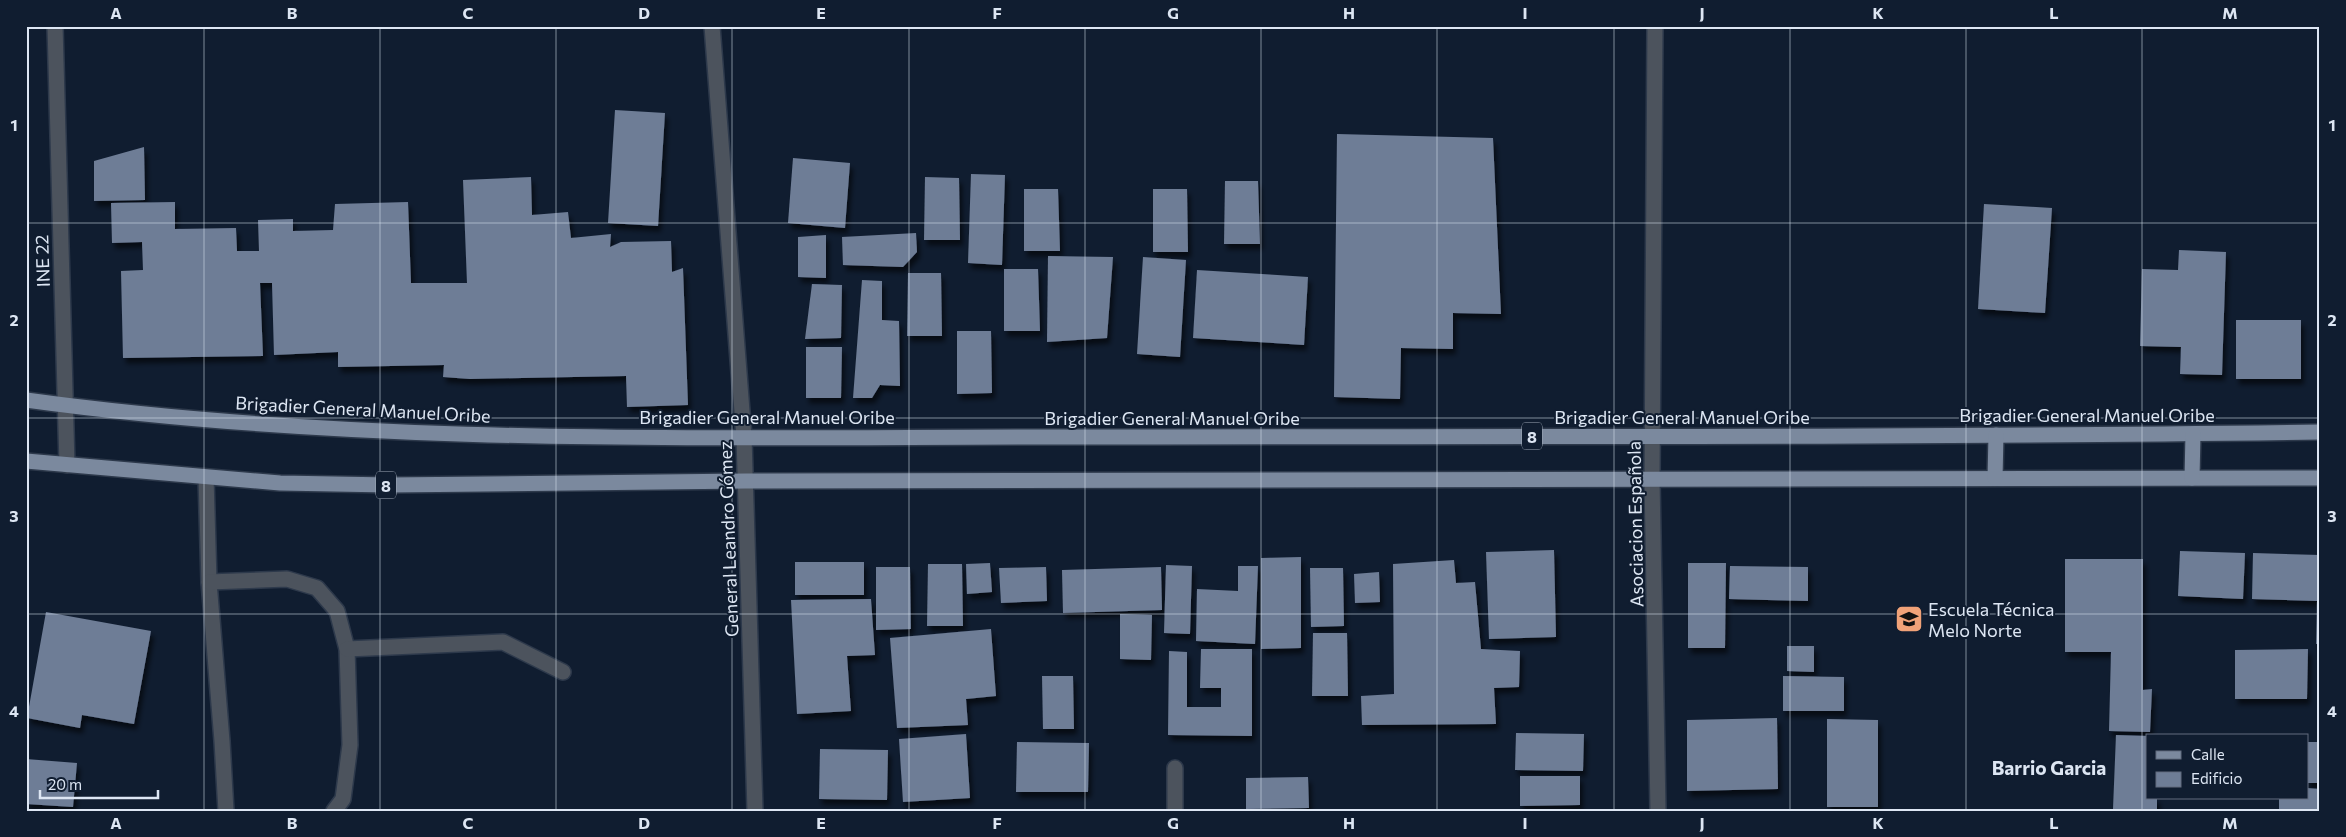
<svg xmlns="http://www.w3.org/2000/svg" width="2346" height="837" viewBox="0 0 2346 837" font-family="Commissioner,sans-serif">
<style>
.building{fill:#6e7d96;filter:url(#shadow)}
.lines{fill:none;stroke-linecap:round;stroke-linejoin:round}
.street-casing{stroke:#2d394b;stroke-width:18}
.primary-casing{stroke:#2d394b;stroke-width:18}
.street{stroke:#4c535d;stroke-width:15}
.primary{stroke:#7b899e;stroke-width:15}
.grid{fill:none;stroke:#dde6f3;stroke-width:1;stroke-opacity:0.55}
.labels{text-anchor:middle;dominant-baseline:central;stroke-width:4;stroke-linejoin:round;paint-order:stroke}
.shield{fill:#101d30;stroke:#a0aab8;stroke-width:1}
.shield-label{font-size:16px;font-weight:bold;fill:#dde6f3}
.street-label{font-size:18px;fill:#dde6f3;stroke:#101d30}
.poi-label{font-size:18px;fill:#dde6f3;stroke:#101d30;text-anchor:start}
.neighbourhood-label{font-size:19px;font-weight:bold;fill:#dde6f3;stroke:#101d30}
.neatline{fill:none;stroke:#dde6f3;stroke-width:2}
.grid-label{font-size:16px;text-anchor:middle;font-weight:bold;fill:#dde6f3}
</style>
<defs>
<filter id="shadow"><feDropShadow dx="3" dy="5.5" stdDeviation="2.5" flood-color="#0009"/></filter>
</defs>
<rect width="100%" height="100%" fill="#101d30"/>
<!-- building -->
<g class="building">
<polygon points="615,110 665,113 658,226 608,223"/>
<polygon points="1337,134 1493,138 1501,314 1453,313 1453,349 1401,348 1400,399 1334,397"/>
<polygon points="144,147 145,200 94,201 94,161"/>
<polygon points="793,158 850,163 845,228 788,223"/>
<polygon points="971,174 1005,175 1002,265 968,263"/>
<polygon points="531,177 532,215 568,212 571,238 611,234 610,247 621,242 671,241 672,272 683,268 688,405 627,407 626,376 470,379 443,377 444,365 338,367 338,352 274,355 272,283 260,283 263,356 123,358 121,271 143,270 142,242 112,243 111,203 175,202 175,229 236,228 237,251 259,251 258,220 293,219 293,231 333,230 335,204 408,202 411,283 467,283 463,180"/>
<polygon points="925,177 959,178 960,240 924,240"/>
<polygon points="1225,181 1258,181 1260,244 1224,244"/>
<polygon points="1024,189 1058,189 1060,251 1024,251"/>
<polygon points="1153,189 1187,189 1188,252 1153,252"/>
<polygon points="1984,204 2052,208 2045,313 1978,309"/>
<polygon points="916,233 917,252 903,267 843,265 842,237"/>
<polygon points="826,235 826,278 798,277 798,237"/>
<polygon points="2179,250 2226,252 2222,375 2180,374 2181,347 2140,346 2142,269 2178,270"/>
<polygon points="1048,256 1113,257 1107,338 1047,342"/>
<polygon points="1143,257 1186,260 1180,357 1137,354"/>
<polygon points="1004,269 1038,269 1040,331 1004,331"/>
<polygon points="1197,270 1308,277 1304,345 1193,338"/>
<polygon points="908,273 941,273 942,336 907,336"/>
<polygon points="862,280 882,281 882,320 899,321 900,386 880,385 872,398 853,398"/>
<polygon points="812,284 842,285 841,338 805,339"/>
<rect x="2236" y="320" width="65" height="59"/>
<polygon points="957,331 991,331 992,393 957,394"/>
<polygon points="806,347 842,347 841,398 806,398"/>
<polygon points="1554,550 1556,637 1489,639 1486,552"/>
<polygon points="2180,551 2245,553 2243,599 2178,596"/>
<polygon points="2253,553 2320,555 2320,644 2316,644 2317,601 2252,599"/>
<polygon points="1301,557 1301,648 1261,649 1261,558"/>
<polygon points="2065,559 2143,559 2143,690 2152,689 2150,732 2109,731 2111,652 2065,652"/>
<polygon points="1454,560 1456,583 1475,582 1481,649 1520,651 1519,687 1494,688 1496,724 1362,725 1361,696 1394,694 1393,564"/>
<rect x="795" y="562" width="69" height="33"/>
<polygon points="990,563 992,592 967,594 966,564"/>
<polygon points="1688,563 1726,563 1725,648 1688,648"/>
<polygon points="928,564 962,564 963,626 927,626"/>
<polygon points="1166,565 1192,566 1190,634 1164,633"/>
<polygon points="1238,566 1258,566 1255,644 1196,641 1197,589 1238,591"/>
<polygon points="1730,566 1808,567 1808,601 1729,599"/>
<polygon points="876,567 910,567 911,629 876,630"/>
<polygon points="1046,567 1047,601 1001,603 999,568"/>
<polygon points="1161,567 1162,610 1063,613 1062,570"/>
<polygon points="1310,568 1343,568 1344,626 1311,627"/>
<polygon points="1379,572 1380,602 1355,603 1354,574"/>
<polygon points="871,599 875,655 847,656 851,711 797,714 791,600"/>
<polygon points="46,612 151,631 134,724 82,715 80,728 27,718"/>
<polygon points="1120,614 1152,615 1151,660 1120,659"/>
<polygon points="991,629 996,696 966,699 968,725 897,728 890,638"/>
<polygon points="1313,633 1347,633 1348,696 1312,696"/>
<polygon points="1787,646 1814,646 1814,672 1787,671"/>
<polygon points="1201,649 1252,649 1252,736 1168,735 1169,651 1187,652 1187,707 1221,707 1221,688 1200,688"/>
<polygon points="2308,649 2307,699 2235,699 2235,650"/>
<polygon points="1042,676 1073,676 1074,729 1043,729"/>
<polygon points="1783,676 1844,677 1844,711 1783,711"/>
<polygon points="1777,718 1778,789 1687,791 1687,720"/>
<polygon points="1827,719 1878,720 1878,807 1827,807"/>
<polygon points="1516,733 1584,734 1583,771 1515,770"/>
<polygon points="966,734 970,798 903,802 899,739"/>
<polygon points="2116,735 2147,736 2147,798 2157,798 2157,811 2113,809"/>
<polygon points="1017,742 1089,743 1088,792 1016,792"/>
<rect x="2307" y="742" width="13" height="41"/>
<polygon points="820,749 888,750 887,800 819,799"/>
<polygon points="26,759 77,763 73,807 26,804"/>
<polygon points="1520,776 1580,776 1580,805 1520,806"/>
<polygon points="1308,777 1309,808 1246,809 1246,778"/>
<polygon points="2307,788 2320,789 2320,811 2279,811 2279,798 2307,798"/>
</g>
<g class="lines">
<!-- street casing -->
<g class="street-casing">
<g id="street">
<polyline points="55,26 67,465"/>
<polyline points="712,26 744,437 755,811"/>
<polyline points="1655,26 1652,480 1658,811"/>
<polyline points="206,477 209,582 222,741 226,811"/>
<polyline points="209,582 287,579 317,588 337,611 347,649 350,745 343,799 334,811"/>
<polyline points="347,649 503,642 563,672"/>
<polyline points="1175,768 1175,811"/>
</g>
</g>
<!-- primary casing -->
<g class="primary-casing">
<g id="primary">
<path d="M26,400c343,47 692,37 1037,37 419,-1 838,1 1257,-5"/>
<polyline points="26,461 280,483 389,485 746,481 2320,478"/>
<polyline points="1995,478 1996,435"/>
<polyline points="2192,478 2193,434"/>
</g>
</g>
<!-- street -->
<use href="#street" class="street"/>
<!-- primary -->
<use href="#primary" class="primary"/>
</g>
<!-- grid -->
<path class="grid" d="M204,26v785M380,26v785M556,26v785M732,26v785M909,26v785M1085,26v785M1261,26v785M1437,26v785M1614,26v785M1790,26v785M1966,26v785M2142,26v785M26,223h2294M26,418h2294M26,614h2294"/>
<!-- icons -->
<defs>
<g id="school-square" transform="scale(1.4375)"><rect x="-9" y="-9" width="18" height="18" rx="4" fill="#f0a278" stroke="#101d30"/><path d="M0-5L7-2L0 1L-7-2ZM-4 1L0 2.5L4 1V4Q0 6-4 4Z" fill="#111"/></g>
</defs>
<g fill-rule="evenodd">
<use href="#school-square" x="1909" y="619"/>
</g>
<g class="labels">
<!-- shield labels -->
<g class="shield">
<rect x="1522" y="422.5" width="20" height="27" rx="4"/>
<rect x="376" y="471.5" width="20" height="27" rx="4"/>
</g>
<g class="shield-label">
<text x="1532" y="436">8</text>
<text x="386" y="485">8</text>
</g>
<!-- street labels -->
<g class="street-label">
<text transform="translate(42 261) rotate(-92)">INE 22</text>
<text transform="translate(363 409) rotate(3)">Brigadier General Manuel Oribe</text>
<text x="2087" y="415">Brigadier General Manuel Oribe</text>
<text x="767" y="417">Brigadier General Manuel Oribe</text>
<text x="1682" y="417">Brigadier General Manuel Oribe</text>
<text x="1172" y="418">Brigadier General Manuel Oribe</text>
<text transform="translate(1635 524) rotate(-91)">Asociacion Española</text>
<text transform="translate(728 539) rotate(-92)">General Leandro Gómez</text>
</g>
<!-- poi labels -->
<g class="poi-label">
<text x="1928" y="609">Escuela Técnica<tspan x="1928" dy="21">Melo Norte</tspan></text>
</g>
<!-- neighbourhood labels -->
<g class="neighbourhood-label">
<text x="2049" y="767">Barrio Garcia</text>
</g>
</g>
<!-- border -->
<rect width="2346" height="837" fill="none" stroke="#101d30" stroke-width="55"/>
<!-- legend -->
<rect x="2146" y="734" width="162" height="65" fill="#101d30" stroke="#626d7e"/>
<rect x="2156" y="751" width="25" height="8" fill="#7b899e" stroke="#626d7e"/>
<text x="2191" y="760" font-size="15" fill="#dde6f3">Calle</text>
<rect x="2156" y="772" width="25" height="15" fill="#6e7d96" stroke="#626d7e"/>
<text x="2191" y="784" font-size="15" fill="#dde6f3">Edificio</text>
<!-- scale -->
<path d="M40 790v8h118v-8" fill="none" stroke="#dde6f3" stroke-width="2.5"/>
<text x="48" y="790" font-size="15" fill="#dde6f3" stroke="#101d30" stroke-width="4" paint-order="stroke">20 m</text>
<rect x="28" y="28" width="2290" height="782" class="neatline"/>
<g class="grid-label">
<text x="116" y="19">A</text>
<text x="292" y="19">B</text>
<text x="468" y="19">C</text>
<text x="644" y="19">D</text>
<text x="821" y="19">E</text>
<text x="997" y="19">F</text>
<text x="1173" y="19">G</text>
<text x="1349" y="19">H</text>
<text x="1525" y="19">I</text>
<text x="1702" y="19">J</text>
<text x="1878" y="19">K</text>
<text x="2054" y="19">L</text>
<text x="2230" y="19">M</text>
<text x="14" y="131">1</text>
<text x="2332" y="131">1</text>
<text x="14" y="326">2</text>
<text x="2332" y="326">2</text>
<text x="14" y="522">3</text>
<text x="2332" y="522">3</text>
<text x="14" y="717">4</text>
<text x="2332" y="717">4</text>
<text x="116" y="829">A</text>
<text x="292" y="829">B</text>
<text x="468" y="829">C</text>
<text x="644" y="829">D</text>
<text x="821" y="829">E</text>
<text x="997" y="829">F</text>
<text x="1173" y="829">G</text>
<text x="1349" y="829">H</text>
<text x="1525" y="829">I</text>
<text x="1702" y="829">J</text>
<text x="1878" y="829">K</text>
<text x="2054" y="829">L</text>
<text x="2230" y="829">M</text>
</g>
</svg>
